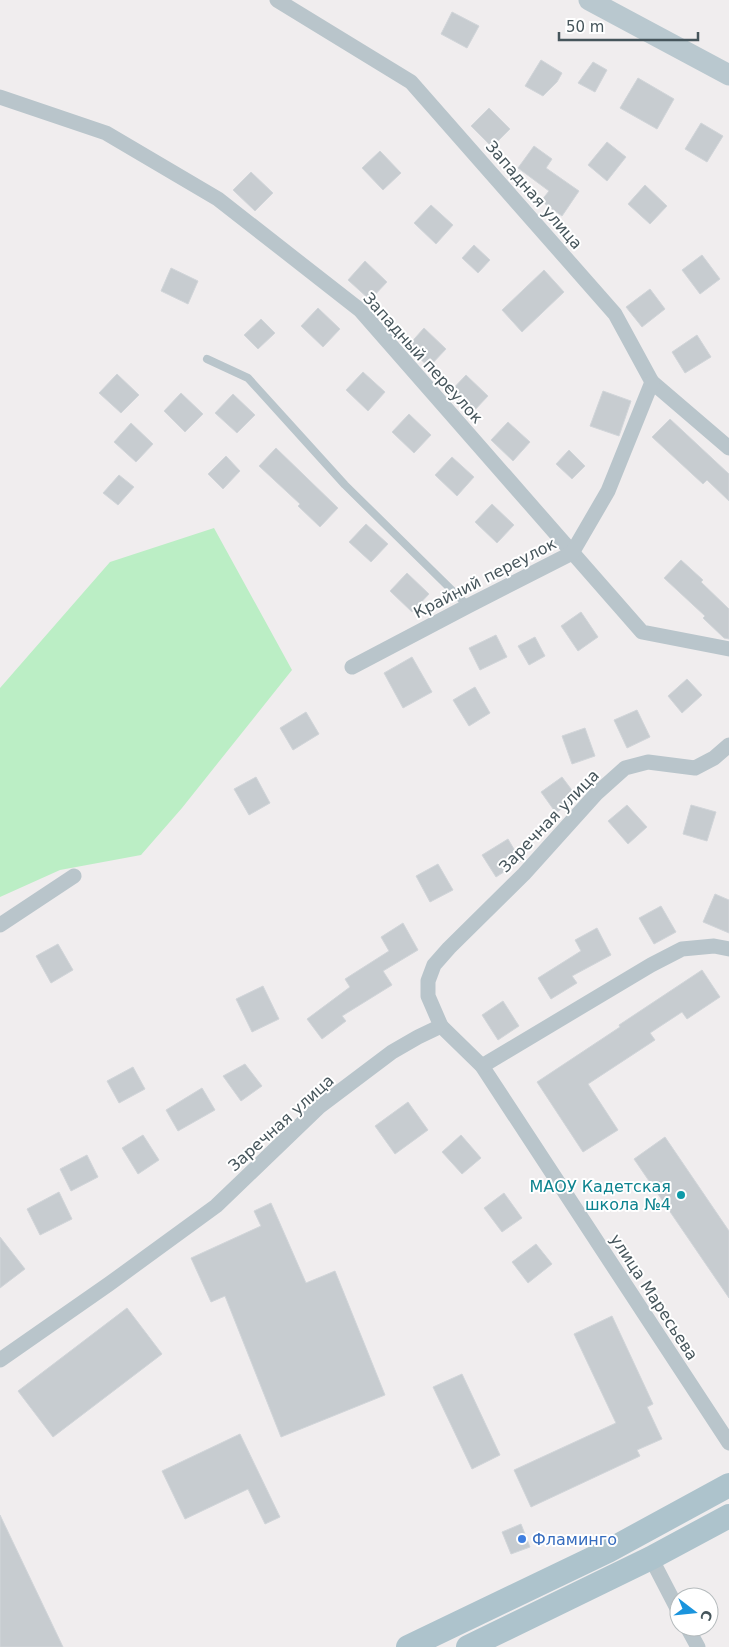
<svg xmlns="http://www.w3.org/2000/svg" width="729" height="1647" viewBox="0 0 729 1647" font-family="'DejaVu Sans',sans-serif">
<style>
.green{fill:#bbeec5}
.building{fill:#c7ccd0;stroke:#d1d5d9}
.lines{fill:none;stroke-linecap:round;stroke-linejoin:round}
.lane{stroke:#b9c5cb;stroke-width:8}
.street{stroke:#b9c5cb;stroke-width:15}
.secondary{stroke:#b9c8cf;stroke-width:21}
.primary{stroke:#adc3cc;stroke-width:24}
.culture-dot{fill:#0f9aa8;stroke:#fff;stroke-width:2}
.shop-dot{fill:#3f7fe0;stroke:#fff;stroke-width:2}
.labels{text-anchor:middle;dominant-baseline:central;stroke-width:4;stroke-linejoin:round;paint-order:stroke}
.street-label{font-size:16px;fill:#46555b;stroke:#fff}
.culture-label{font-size:16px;fill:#0d838f;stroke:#fff;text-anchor:end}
.shop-label{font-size:16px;fill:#366cbe;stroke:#fff;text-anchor:start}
</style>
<rect width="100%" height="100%" fill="#f0edee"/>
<!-- green -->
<polygon class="green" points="214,528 292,670 182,808 141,855 60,870 0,897 0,688 110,562"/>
<!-- building -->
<g class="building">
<polygon points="452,12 479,26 467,48 441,34"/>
<polygon points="541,60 562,73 557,82 543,96 525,86"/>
<polygon points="593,62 607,70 595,92 578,83"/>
<polygon points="638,78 674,99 657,129 620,108"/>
<polygon points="489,108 510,129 492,147 471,126"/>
<polygon points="701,123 723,136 707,162 685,149"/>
<polygon points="607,142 626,157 607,181 588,165"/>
<polygon points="534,146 552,159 546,168 579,191 562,216 541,201 549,191 518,168"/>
<polygon points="380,151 401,173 383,190 362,168"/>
<polygon points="251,172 273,193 255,211 233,190"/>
<polygon points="645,185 667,206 650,224 628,204"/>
<polygon points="431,205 453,225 436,244 414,223"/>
<polygon points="474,245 490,260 478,273 462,258"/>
<polygon points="702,255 720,279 700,294 682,270"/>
<polygon points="365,261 387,282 370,300 348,280"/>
<polygon points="171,268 198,281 188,304 161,291"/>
<polygon points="544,270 564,292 522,332 502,310"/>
<polygon points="650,289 665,309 642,327 626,307"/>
<polygon points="318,308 340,329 323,347 301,326"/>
<polygon points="261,319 275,333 258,349 244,335"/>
<polygon points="424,328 446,349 429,367 407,347"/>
<polygon points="697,335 711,357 685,373 672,352"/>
<polygon points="363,372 385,392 368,411 346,390"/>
<polygon points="117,374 139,395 121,413 99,393"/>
<polygon points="466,375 488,396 471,414 449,393"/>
<polygon points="603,391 631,401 619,436 590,426"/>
<polygon points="181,393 203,414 185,432 164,411"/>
<polygon points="233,394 255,415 237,433 215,413"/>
<polygon points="409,414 431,435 414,453 392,432"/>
<polygon points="670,419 729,474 729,501 707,480 703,484 652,437"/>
<polygon points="508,422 530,442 513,461 491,440"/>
<polygon points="131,423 153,444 136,462 114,442"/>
<polygon points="276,448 338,508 320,527 298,506 300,504 259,466"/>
<polygon points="569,450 585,466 572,479 556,464"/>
<polygon points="226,456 240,471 223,489 208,474"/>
<polygon points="452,457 474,477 457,496 435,475"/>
<polygon points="119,475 134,487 118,505 103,493"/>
<polygon points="492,504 514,525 497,543 475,522"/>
<polygon points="366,524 388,544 371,562 349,542"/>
<polygon points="681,560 703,580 701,582 729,609 729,639 724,638 703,618 705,616 664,578"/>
<polygon points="407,573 429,594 412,612 390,591"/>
<polygon points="581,612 598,637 578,651 561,626"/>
<polygon points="496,635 507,657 480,670 469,648"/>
<polygon points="535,637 545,656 529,665 518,646"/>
<polygon points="412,657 432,692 403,708 384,673"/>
<polygon points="687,679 702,695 682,713 668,696"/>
<polygon points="475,687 490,713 469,726 453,700"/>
<polygon points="637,710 650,737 627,748 614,720"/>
<polygon points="306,712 319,734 293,750 280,728"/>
<polygon points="585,728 595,756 572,764 562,736"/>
<polygon points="256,777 270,803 249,815 234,789"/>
<polygon points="562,777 577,797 556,813 541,792"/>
<polygon points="627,805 647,827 628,844 608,821"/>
<polygon points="691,805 716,812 707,841 683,834"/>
<polygon points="508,839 521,861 496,877 482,855"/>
<polygon points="438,864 453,890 430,902 416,876"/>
<polygon points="715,894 729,900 729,933 703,922"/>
<polygon points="661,906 676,932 654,944 639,918"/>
<polygon points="403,923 418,950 383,971 392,985 342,1016 346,1021 322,1039 307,1019 350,987 345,979 389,951 381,937"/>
<polygon points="597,928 611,955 572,976 577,983 551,999 538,978 581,951 575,940"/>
<polygon points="58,944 73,970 51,983 36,956"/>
<polygon points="702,970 720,997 687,1019 682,1012 650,1033 655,1040 588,1084 618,1130 583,1152 537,1082 620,1027 619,1025"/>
<polygon points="263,986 279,1019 252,1032 236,999"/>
<polygon points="503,1001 519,1026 498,1040 482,1015"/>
<polygon points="245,1064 262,1086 241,1101 223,1076"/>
<polygon points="133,1067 145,1089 119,1103 107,1081"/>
<polygon points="202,1088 215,1110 178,1131 166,1110"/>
<polygon points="408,1102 428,1130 395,1154 375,1126"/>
<polygon points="143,1135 159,1160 138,1174 122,1148"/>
<polygon points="461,1135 481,1158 462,1174 442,1152"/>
<polygon points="665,1137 729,1231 729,1298 634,1159"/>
<polygon points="87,1155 98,1177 71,1191 60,1169"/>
<polygon points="59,1192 72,1219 40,1235 27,1209"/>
<polygon points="504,1193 522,1218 502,1232 484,1208"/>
<polygon points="271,1203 306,1283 335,1271 385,1395 281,1437 225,1296 211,1302 191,1258 261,1226 254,1211"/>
<polygon points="0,1237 25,1269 0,1288"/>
<polygon points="536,1244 552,1264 528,1283 512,1262"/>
<polygon points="127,1308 162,1354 53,1437 18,1391"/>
<polygon points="612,1316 653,1404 647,1407 662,1439 637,1450 640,1456 531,1507 514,1470 616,1423 574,1334"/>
<polygon points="462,1374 500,1455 472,1469 433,1387"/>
<polygon points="240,1434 280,1517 265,1524 248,1489 185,1519 162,1471"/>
<polygon points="0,1515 63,1647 0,1647"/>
<polygon points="521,1524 530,1547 511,1554 502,1532"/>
</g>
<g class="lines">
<!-- lane -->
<polyline class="lane" points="207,359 248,378 345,485 468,606"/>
<!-- street -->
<g class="street">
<polyline points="277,0 411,82 615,314 652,382 729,448"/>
<polyline points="0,97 106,133 218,199 360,310 642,632 729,649"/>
<polyline points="352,667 468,606 572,553 608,491 652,382"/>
<polyline points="0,925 74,876"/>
<polyline points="441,1026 482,1066 729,1443"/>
<polyline points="482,1066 651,965 682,949 714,946 729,949"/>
<polyline points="0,1360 109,1284 216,1206 319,1107 392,1052 418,1037 441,1026 428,996 428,981 434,965 449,948 524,874 596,794 625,768 648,762 695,768 714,758 729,745"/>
<polyline points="651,1558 679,1612"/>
<polyline points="687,1627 698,1647"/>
</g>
<!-- secondary -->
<polyline class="secondary" points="589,0 729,75"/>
<!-- primary -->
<g class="primary">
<polyline points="408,1647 608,1551 729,1485"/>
<polyline points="468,1647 651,1558 729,1516"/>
</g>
</g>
<!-- markers -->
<circle class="culture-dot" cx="681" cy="1195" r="5"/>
<circle class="shop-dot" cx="522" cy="1539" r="5"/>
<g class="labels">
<!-- street labels -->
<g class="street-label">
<text transform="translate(534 195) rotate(49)">Западная улица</text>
<text transform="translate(423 358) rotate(48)">Западный переулок</text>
<text transform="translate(485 578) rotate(-27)">Крайний переулок</text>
<text transform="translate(549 821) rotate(-46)">Заречная улица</text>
<text transform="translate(281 1123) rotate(-42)">Заречная улица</text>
<text transform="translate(654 1297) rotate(57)">улица Маресьева</text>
</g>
<!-- culture labels -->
<g class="culture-label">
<text x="671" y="1186">МАОУ Кадетская<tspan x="671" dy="18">школа №4</tspan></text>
</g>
<!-- shop labels -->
<g class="shop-label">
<text x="532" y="1539">Фламинго</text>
</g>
</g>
<!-- north arrow -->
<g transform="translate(694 1612) rotate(106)"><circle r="24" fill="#ffffff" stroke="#b5bbbd"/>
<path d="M0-4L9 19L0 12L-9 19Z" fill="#1a94dd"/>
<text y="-8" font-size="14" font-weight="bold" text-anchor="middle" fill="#46555b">С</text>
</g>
<!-- scale -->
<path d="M559 32v8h139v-8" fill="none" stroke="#46555b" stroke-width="2.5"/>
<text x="566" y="32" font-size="15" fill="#46555b" stroke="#ffffff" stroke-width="4" paint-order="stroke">50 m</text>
</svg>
